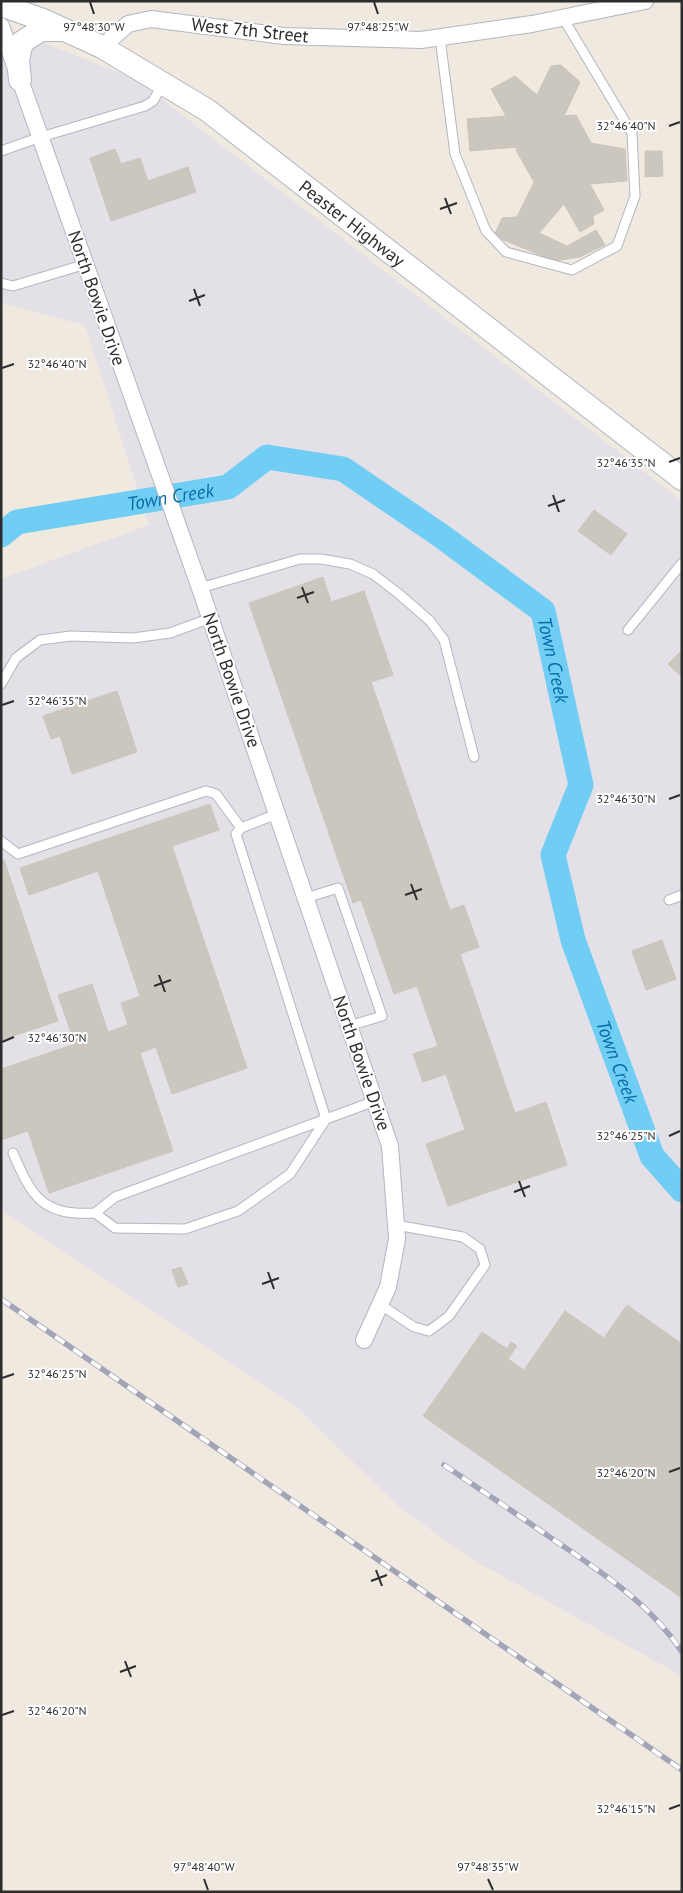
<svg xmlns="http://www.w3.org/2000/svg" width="683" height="1893" viewBox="0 0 683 1893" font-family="'PT Sans',sans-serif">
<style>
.industrial{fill:#e3e0e8}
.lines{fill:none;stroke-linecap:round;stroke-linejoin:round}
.river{stroke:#70cdf4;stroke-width:25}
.building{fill:#cbc7be;stroke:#cbc5b9}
.service-casing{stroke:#b3b6c1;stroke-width:11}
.minor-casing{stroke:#b3b6c1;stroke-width:18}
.secondary-casing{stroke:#b3b6c1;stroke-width:24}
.service{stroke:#fff;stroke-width:9}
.minor{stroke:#fff;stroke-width:16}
.secondary{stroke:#fff;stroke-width:22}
.rail-casing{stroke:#a2a4b8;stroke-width:5.5}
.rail{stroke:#fff;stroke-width:4;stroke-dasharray:11;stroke-linecap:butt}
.ticks{fill:none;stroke:#2d2d2d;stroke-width:2}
.labels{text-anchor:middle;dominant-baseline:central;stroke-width:4;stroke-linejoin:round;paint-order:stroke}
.street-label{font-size:18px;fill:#2d2d2d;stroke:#fff}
.water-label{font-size:19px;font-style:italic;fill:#086ca7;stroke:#fff}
.ticks-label{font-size:12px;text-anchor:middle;fill:#2d2d2d;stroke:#fff;stroke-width:4;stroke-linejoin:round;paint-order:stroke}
</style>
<rect width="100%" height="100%" fill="#efe9e0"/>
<!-- industrial -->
<polygon class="industrial" points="1,26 137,80 682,501 682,1676 477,1562 404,1511 295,1406 1,1210 1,579 149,525 85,325 1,303"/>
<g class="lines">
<!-- river -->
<path class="river" id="s1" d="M1,535l16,-13 211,-35 39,-30 76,12 97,66 103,76 38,174 -28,70 20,85 79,216 30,34"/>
</g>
<!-- building -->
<g class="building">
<polygon points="561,65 580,82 564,116 576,115 591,143 625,149 627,181 590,184 604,210 593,216 594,224 580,232 564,204 539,233 567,246 596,230 605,245 580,257 555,261 494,236 502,218 517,217 534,182 516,150 517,147 470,151 467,119 506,116 491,89 515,76 537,95 551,66"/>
<polygon points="115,149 121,164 140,158 148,181 188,167 196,192 111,221 90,158"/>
<polygon points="645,151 662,151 663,176 645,177"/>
<polygon points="594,510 627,534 611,555 578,531"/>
<polygon points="323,577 331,602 364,591 393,675 371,682 450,910 464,905 479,947 460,954 515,1113 546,1102 567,1165 448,1206 426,1144 465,1130 446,1074 423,1082 413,1054 438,1046 417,986 394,994 361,900 353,903 249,603"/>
<polygon points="682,650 682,677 668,664"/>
<polygon points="117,691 137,752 72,774 60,736 51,739 43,716"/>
<polygon points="210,804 219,830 172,846 247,1068 172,1094 156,1047 140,1053 173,1151 49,1193 28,1131 1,1140 1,1069 75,1044 58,995 92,984 108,1032 128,1025 121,1003 140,996 98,871 29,895 20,868"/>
<polygon points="4,860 58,1021 1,1040 1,861"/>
<polygon points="662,940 676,979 646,990 632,951"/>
<polygon points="181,1267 188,1284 178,1287 172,1270"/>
<polygon points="627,1305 682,1344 682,1598 423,1416 482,1332 507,1349 511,1342 517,1346 508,1359 524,1370 565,1311 604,1338"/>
</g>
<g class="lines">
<!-- service casing -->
<g class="service-casing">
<g id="service">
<polyline points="440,38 455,154 486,231 506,252 572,270 617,246 635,196 632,133 563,18"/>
<polyline points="1,151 41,137 145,106 153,101 163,84"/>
<polyline points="1,283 13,286 86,264"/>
<polyline points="200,588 300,559 321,559 350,564 373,574 399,594 430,621 444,640 474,757"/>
<polyline points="628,630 682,563"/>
<polyline points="1,684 16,658 40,640 71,636 133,638 170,633 211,618"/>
<polyline points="277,814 241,828 236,834 326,1119 115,1197 95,1213 115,1228 185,1229 238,1211 290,1174 326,1119 375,1101"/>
<polyline points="1,841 18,854 206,791 216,794 241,828"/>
<polyline points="306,898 338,888 382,1016 349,1026"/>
<polyline points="669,900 682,895"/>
<path d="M13,1153c19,44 29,63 82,60"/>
<polyline points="381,1305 414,1327 429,1331 449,1316 485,1265 480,1249 463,1237 396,1225"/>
</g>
</g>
<!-- minor casing -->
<g class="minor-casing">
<g id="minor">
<polyline points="1,26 200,588 390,1146 397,1239 388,1287 364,1340"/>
<polyline points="102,47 128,24 151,19 284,36 421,40 532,24 645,1"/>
</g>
</g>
<!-- secondary casing -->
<g class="secondary-casing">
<g id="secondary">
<path id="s2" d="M1,5l42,15 59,27 105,63 475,369"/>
<polyline points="20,80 18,60 22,42 41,30 64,30"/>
</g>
</g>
<!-- service -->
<use href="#service" class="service"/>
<!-- minor -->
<use href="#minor" class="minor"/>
<!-- secondary -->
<use href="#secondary" class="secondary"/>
<!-- rail casing -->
<g class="rail-casing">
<g id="rail">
<polyline points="1,1299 682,1770"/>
<path d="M444,1465c37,25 74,50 110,75 47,32 97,64 128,112"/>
</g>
</g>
<!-- rail -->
<use href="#rail" class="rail"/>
</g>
<!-- ticks -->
<path class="ticks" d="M90,2l4,12M374,2l4,12M669,126l11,-4M445,198l6,16M440,209l17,-6M194,289l6,17M189,301l16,-6M2,368l12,-4M669,462l11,-4M553,495l6,17M548,506l17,-6M302,587l6,16M297,598l17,-6M2,705l12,-4M669,799l11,-4M411,884l6,16M405,895l17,-6M159,975l6,17M154,986l17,-6M2,1042l12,-5M669,1136l11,-5M519,1181l6,16M514,1192l16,-6M268,1272l6,17M262,1284l17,-6M2,1378l12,-4M669,1472l11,-4M376,1570l6,16M371,1581l16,-6M125,1661l6,16M120,1672l16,-6M2,1715l12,-4M669,1809l11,-4M204,1879l4,11M488,1879l5,11"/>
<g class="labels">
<!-- street labels -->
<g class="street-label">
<text transform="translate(250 30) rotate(6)">West 7th Street</text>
<text stroke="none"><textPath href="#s2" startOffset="416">Peaster Highway</textPath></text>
<text transform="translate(97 298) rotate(71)">North Bowie Drive</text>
<text transform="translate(232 680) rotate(71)">North Bowie Drive</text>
<text transform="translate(362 1063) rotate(71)">North Bowie Drive</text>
</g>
<!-- water labels -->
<g class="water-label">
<text stroke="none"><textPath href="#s1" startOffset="176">Town Creek</textPath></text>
<text stroke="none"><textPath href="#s1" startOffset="656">Town Creek</textPath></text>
<text stroke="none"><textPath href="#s1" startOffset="1076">Town Creek</textPath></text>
</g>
</g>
<g class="ticks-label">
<text x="378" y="31">97°48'25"W</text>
<text x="94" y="31">97°48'30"W</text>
<text x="626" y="130">32°46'40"N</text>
<text x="57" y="368">32°46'40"N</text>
<text x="626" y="467">32°46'35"N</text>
<text x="57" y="705">32°46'35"N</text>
<text x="626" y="803">32°46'30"N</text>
<text x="57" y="1042">32°46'30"N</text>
<text x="626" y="1140">32°46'25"N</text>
<text x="57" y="1378">32°46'25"N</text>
<text x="626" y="1477">32°46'20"N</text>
<text x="57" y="1715">32°46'20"N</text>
<text x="626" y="1813">32°46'15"N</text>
<text x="204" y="1871">97°48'40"W</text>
<text x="488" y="1871">97°48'35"W</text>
</g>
<!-- border -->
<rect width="683" height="1893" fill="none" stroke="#2d2d2d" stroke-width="5"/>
</svg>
